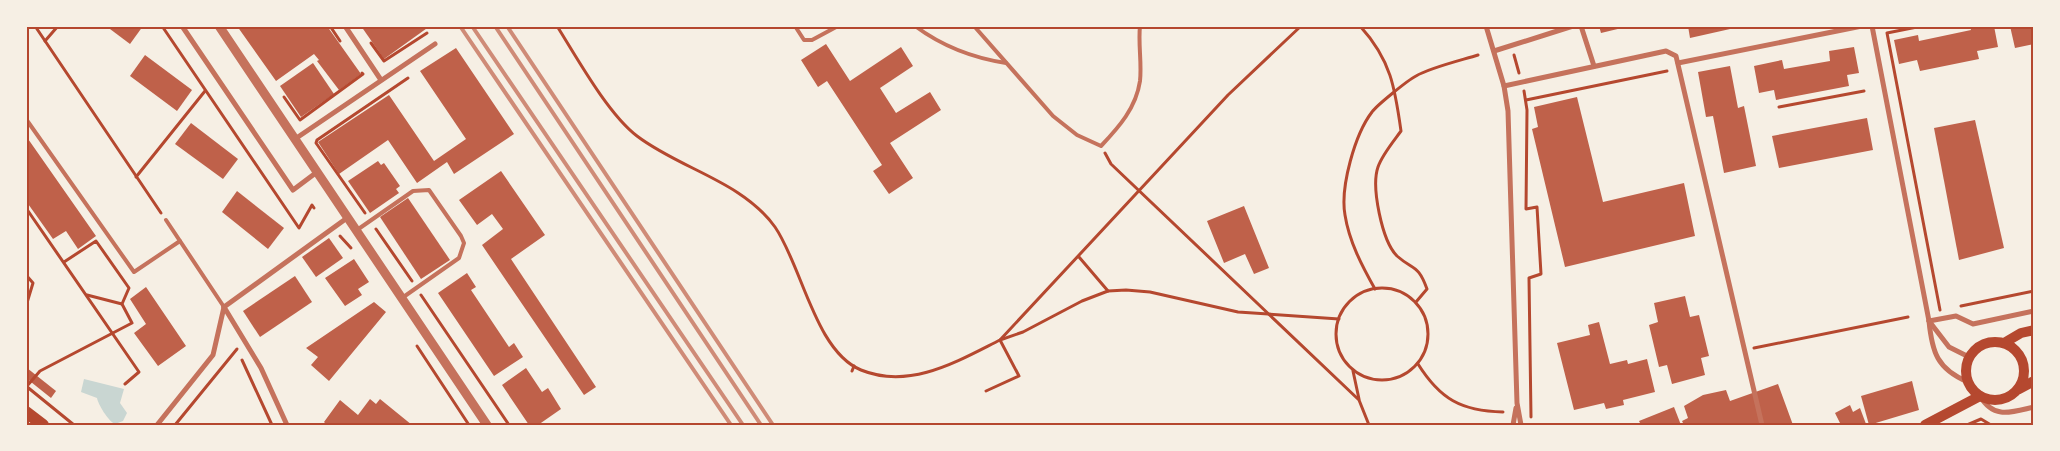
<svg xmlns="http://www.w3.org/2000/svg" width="2060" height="451" viewBox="0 0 2060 451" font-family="Karla,sans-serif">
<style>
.water{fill:#c9d6d2}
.building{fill:#bf614a}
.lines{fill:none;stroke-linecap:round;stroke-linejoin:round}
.path{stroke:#b5482f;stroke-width:3}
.service{stroke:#c5725c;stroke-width:4}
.minor{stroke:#c5725c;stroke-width:5}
.tertiary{stroke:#c5725c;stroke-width:9}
.secondary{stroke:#b5482f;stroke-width:10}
.primary{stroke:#b5482f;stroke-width:12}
.rail{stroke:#cf8b77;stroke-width:4}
.neatline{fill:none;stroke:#b5482f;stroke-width:2}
</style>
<rect width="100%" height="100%" fill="#f6efe4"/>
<!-- water -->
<path class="water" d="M84,379l40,10 -4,14 7,10 -4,8 -8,3c-7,-3 -17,-20 -18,-26l-16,-6z"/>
<!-- building -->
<g class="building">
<polygon points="106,26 143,26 130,44"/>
<polygon points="237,26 327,26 361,74 339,90 317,61 319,60 314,54 276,81"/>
<polygon points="361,26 430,26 384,59"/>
<polygon points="1599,26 1626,26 1626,27 1601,33"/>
<polygon points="1688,26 1739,26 1739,27 1690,38"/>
<polygon points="1970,26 1994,26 1998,47 1977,51 1979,59 1920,71 1917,60 1899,64 1894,40 1918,35 1919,41 1971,30"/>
<polygon points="2010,26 2034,26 2034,44 2015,48"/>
<polygon points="826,44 850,81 901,47 913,66 880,88 896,113 930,92 941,110 890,143 913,178 889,194 873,171 882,165 827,81 818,87 801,60"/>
<polygon points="1854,47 1859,73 1847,75 1849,86 1776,100 1774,90 1759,93 1754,66 1782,60 1784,69 1830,61 1829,51"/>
<polygon points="456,48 514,134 454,174 447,162 417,183 388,140 339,174 318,142 389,95 434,161 466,139 420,71"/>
<polygon points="145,55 192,90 177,111 130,76"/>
<polygon points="313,63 334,94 301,117 280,86"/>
<polygon points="1730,66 1738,108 1744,106 1756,166 1724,173 1713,116 1706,117 1698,72"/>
<polygon points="1577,97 1603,202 1684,183 1695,236 1565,267 1532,129 1538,127 1534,107"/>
<polygon points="1867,118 1873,150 1779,168 1772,136"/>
<polygon points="1975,120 2004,248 1959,260 1934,128"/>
<polygon points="191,123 238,159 223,179 175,144"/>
<polygon points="26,136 96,236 78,249 66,231 53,239 26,201 26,177 29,175 26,172"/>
<polygon points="378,161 381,165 384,163 400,186 396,189 399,193 370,213 348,181"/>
<polygon points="501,171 545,235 511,259 596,387 584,395 482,245 503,229 492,214 477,225 459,200"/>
<polygon points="237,191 284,228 268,249 222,212"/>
<polygon points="408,198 450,260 421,279 380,217"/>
<polygon points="1244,206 1269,268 1254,274 1245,254 1224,263 1207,221"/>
<polygon points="329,238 343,258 316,277 302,257"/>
<polygon points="354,259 369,282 358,289 362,295 345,306 325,278"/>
<polygon points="467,273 476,287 471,290 509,347 514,343 523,357 494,376 438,293"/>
<polygon points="295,276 312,302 260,337 243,311"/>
<polygon points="146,287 186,346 158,366 134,333 146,324 130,299"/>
<polygon points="1685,296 1690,317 1699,315 1709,356 1701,358 1705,375 1672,384 1667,365 1659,367 1649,325 1658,322 1654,303"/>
<polygon points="374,302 386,312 329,381 311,365 318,357 306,348"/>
<polygon points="1599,322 1610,364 1627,360 1628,364 1647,359 1655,392 1623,400 1624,405 1606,409 1604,403 1574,410 1557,343 1590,335 1588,325"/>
<polygon points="27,368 56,391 51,398 26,378"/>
<polygon points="526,368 542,392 548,388 561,409 538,425 529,425 502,385"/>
<polygon points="1912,381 1919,410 1869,425 1861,396"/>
<polygon points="1778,384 1793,425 1684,425 1682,421 1688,418 1684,406 1703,395 1726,390 1730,401"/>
<polygon points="370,399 376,404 380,399 412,425 327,425 324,422 340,400 358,415"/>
<polygon points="1850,405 1853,412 1860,408 1866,424 1841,425 1835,413"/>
<polygon points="1674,407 1681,425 1641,425 1639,421"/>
</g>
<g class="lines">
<!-- path -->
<g class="path">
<polyline points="35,26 161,213"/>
<polyline points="162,26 299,228 312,205 314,208"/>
<polyline points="330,26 340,41"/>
<path d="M557,26c20,32 51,88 80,110 43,33 105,45 138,91 27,39 40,124 86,143 49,20 97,-9 139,-30l228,-245 73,-69"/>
<path d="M1360,26c31,34 35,62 41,105 -8,11 -19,24 -23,36 -7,20 4,74 19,89 17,15 21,8 30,33l-11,13"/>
<polyline points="1922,26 1887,33 1940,310"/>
<polyline points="45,41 58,26"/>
<polyline points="371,43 384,61 427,33"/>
<polyline points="1514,55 1519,73"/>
<polyline points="1524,91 1527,110 1526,209 1537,207 1541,274 1529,278 1531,417"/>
<polyline points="284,97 300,120 363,74 362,73"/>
<polyline points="1526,100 1667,71"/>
<polyline points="1779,107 1864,91"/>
<polyline points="1105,153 1111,164 1359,400 1369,425"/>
<polyline points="136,177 205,91"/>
<polyline points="26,208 139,372 125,384"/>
<polyline points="365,213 316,143 317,140 408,78"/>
<polyline points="376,229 412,281"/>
<polyline points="340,236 351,248"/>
<polyline points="1079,257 1108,291"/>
<polyline points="26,275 33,283 26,306"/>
<circle cx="1382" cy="334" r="46"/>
<path d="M1375,289c-13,-23 -26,-48 -30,-74 -5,-28 10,-81 27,-103 4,-6 36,-32 44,-36 13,-8 46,-16 62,-21"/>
<polyline points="87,295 122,304"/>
<polyline points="421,295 509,425"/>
<polyline points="1961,306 2034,291"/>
<polyline points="417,346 469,425"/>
<polyline points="1754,348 1908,317"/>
<polyline points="242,360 272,425"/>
<path d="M1418,364c22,35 43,47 85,48"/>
<polyline points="852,371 854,366"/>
<polyline points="1353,371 1359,399"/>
<polyline points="26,386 74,425"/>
<polyline points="27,386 40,371 132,323 122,304 129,288 96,241 64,262"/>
<polyline points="986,391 1019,376 1000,340 1023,332 1082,301 1108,291 1126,290 1150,292 1238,312 1339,319"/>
<polyline points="175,425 237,349"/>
<polyline points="1967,425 1981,419 1991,425"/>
</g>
<!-- service -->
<g class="service">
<polyline points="795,26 804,40 812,40 838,26"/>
<path d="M915,26c27,20 58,32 91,37"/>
<path d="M974,26l79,90 24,19 24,11c18,-19 35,-38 39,-65 2,-18 -2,-37 0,-55"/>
<polyline points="26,119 134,272 180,241"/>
<polyline points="166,220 224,307"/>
<polyline points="357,230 413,191 429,190 461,236 464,243 459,258 402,298"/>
</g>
<!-- minor -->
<g class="minor">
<polyline points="182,26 293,190 317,172"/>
<polyline points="345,26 381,80"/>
<polyline points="1486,26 1504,86 1508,111 1517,403 1521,425"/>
<polyline points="1581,26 1594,66"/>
<path d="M1872,26l57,295c3,31 8,48 39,61"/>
<polyline points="1494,51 1573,26"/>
<polyline points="1678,63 1862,26"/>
<polyline points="1504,86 1666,51 1676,56 1762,425"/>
<polyline points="295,139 435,44"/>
<polyline points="224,307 347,218"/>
<polyline points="224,307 261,368 287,425"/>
<polyline points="1929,321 1956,316 1973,324 2034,311"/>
<polyline points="1929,321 1949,347 1969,357"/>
<path d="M1980,396c14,24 32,16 54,11"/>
<polyline points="157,425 213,355 224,307"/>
<polyline points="1513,425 1516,408"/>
</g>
<!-- tertiary -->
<polyline class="tertiary" points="219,26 487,425"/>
<!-- secondary -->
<g class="secondary">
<circle cx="1995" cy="371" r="29"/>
<polyline points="2004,343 2021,333 2034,330"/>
<polyline points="2019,389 2034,381"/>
<polyline points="1925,425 1980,396"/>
</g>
<!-- primary -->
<polyline class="primary" points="26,412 43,425"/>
<!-- rail -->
<g class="rail">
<polyline points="460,26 731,425"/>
<polyline points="472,26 743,425"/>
<polyline points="495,26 761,425"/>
<polyline points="507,26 773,425"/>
</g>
</g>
<!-- border -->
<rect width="2060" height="451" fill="none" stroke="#f6efe4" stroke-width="55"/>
<rect x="28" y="28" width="2004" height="396" class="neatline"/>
</svg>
